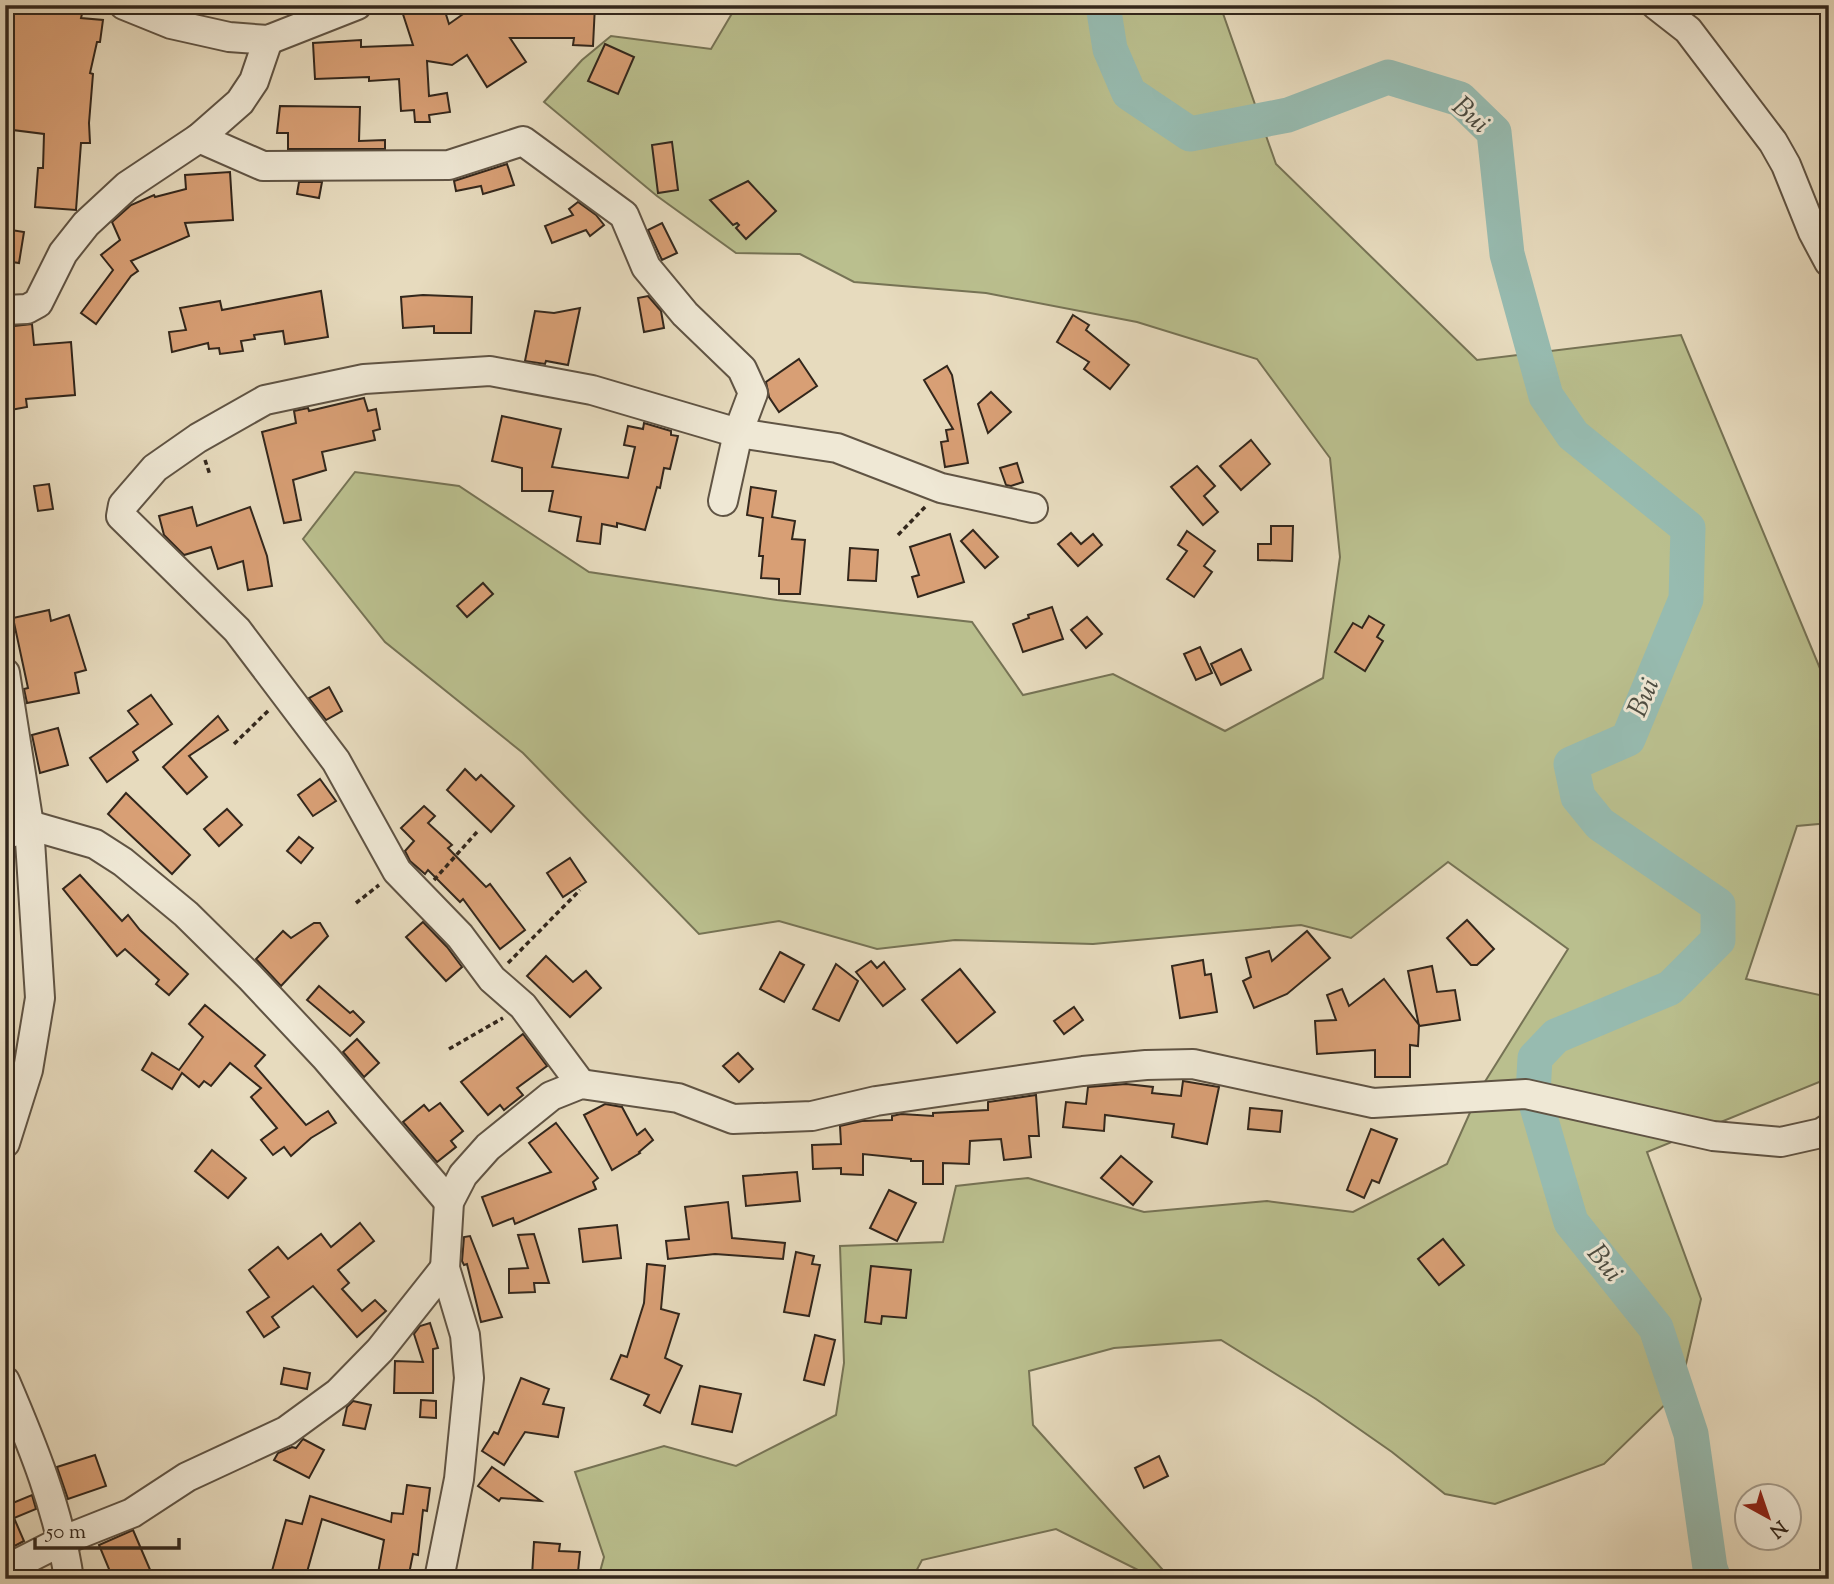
<svg xmlns="http://www.w3.org/2000/svg" width="1834" height="1584" viewBox="0 0 1834 1584" font-family="'Sorts Mill Goudy',serif">
<style>
.green{fill:#babf8e;stroke:#767355;stroke-width:2}
.lines{fill:none;stroke-linecap:round;stroke-linejoin:round}
.river{stroke:#97bbb0;stroke-width:35}
.building{fill:#d89f75;stroke:#33271c;stroke-width:2}
.minor-casing{stroke:#605444;stroke-width:32}
.path{stroke:#33271c;stroke-width:3.5;stroke-dasharray:5 3.5;stroke-linecap:butt}
.minor{stroke:#efe8d5;stroke-width:28}
.labels{text-anchor:middle;dominant-baseline:central;stroke-width:6;stroke-linejoin:round;paint-order:stroke}
.water-label{font-size:28px;font-style:italic;fill:#4c4c41;stroke:#efe8d5}
</style>
<rect width="100%" height="100%" fill="#e7dbbe"/>
<filter id="stains"><feTurbulence type="fractalNoise" baseFrequency=".00286" numOctaves="4"/><feColorMatrix values="0 0 0 0 .2 0 0 0 0 .09 0 0 0 0 .02 0 0 0 .5 -.17"/></filter>
<radialGradient id="worn" r=".72"><stop offset=".6" stop-color="#630" stop-opacity="0"/><stop offset="1" stop-color="#630" stop-opacity=".3"/></radialGradient>
<!-- green -->
<polygon class="green" points="737,5 1220,5 1276,164 1477,360 1681,335 1829,690 1829,823 1797,826 1746,979 1829,997 1829,1078 1647,1152 1701,1299 1680,1390 1604,1464 1495,1504 1445,1494 1392,1452 1316,1399 1221,1340 1114,1348 1029,1371 1033,1425 1171,1579 1156,1579 1056,1529 922,1560 912,1579 598,1579 604,1557 575,1472 664,1446 736,1466 836,1415 844,1363 840,1246 943,1242 956,1186 1028,1178 1144,1212 1267,1201 1353,1212 1447,1164 1481,1088 1568,949 1448,862 1351,938 1301,925 1093,944 955,940 877,949 779,921 699,934 523,753 385,642 303,539 355,472 459,486 589,572 777,600 972,622 1023,695 1113,674 1225,731 1323,678 1340,557 1330,458 1257,359 1137,322 986,293 854,282 800,254 736,253 657,196 544,102 582,60 611,36 711,49"/>
<g class="lines">
<!-- river -->
<polyline class="river" points="1103,5 1110,49 1129,93 1190,134 1288,115 1388,77 1460,99 1494,132 1507,254 1546,396 1573,435 1688,528 1686,599 1628,739 1571,764 1578,797 1600,824 1718,905 1718,940 1670,988 1556,1036 1535,1058 1533,1093 1571,1222 1656,1328 1691,1434 1710,1568 1714,1579"/>
</g>
<!-- building -->
<g class="building">
<polygon points="5,5 54,5 83,10 81,18 103,20 100,42 97,42 90,73 93,74 89,123 90,143 81,143 76,210 35,207 38,168 43,168 44,134 5,129"/>
<polygon points="400,5 443,5 449,24 476,5 595,5 593,46 573,45 574,38 510,38 526,62 487,87 467,55 452,65 427,61 429,96 447,93 450,112 429,115 430,122 415,122 414,110 401,111 399,79 369,81 369,77 315,79 313,43 361,40 361,47 413,45"/>
<polygon points="605,44 634,57 618,94 588,81"/>
<polygon points="280,106 360,107 359,141 385,140 385,149 288,149 288,133 277,133"/>
<polygon points="672,142 678,190 658,193 652,145"/>
<polygon points="507,164 514,185 483,194 481,186 456,191 454,181"/>
<polygon points="230,172 233,220 185,223 189,236 131,261 138,271 131,276 96,324 81,313 113,270 101,255 120,240 112,222 131,205 154,195 155,197 186,189 185,175"/>
<polygon points="748,181 776,211 746,239 736,228 739,225 737,223 733,225 710,200"/>
<polygon points="299,182 322,182 319,198 297,194"/>
<polygon points="578,202 596,215 604,225 590,236 586,230 552,243 545,226 573,215 569,209"/>
<polygon points="662,223 677,253 662,260 648,230"/>
<polygon points="5,229 24,232 19,263 5,261"/>
<polygon points="321,291 328,337 285,344 283,331 254,335 255,339 241,341 243,351 220,354 219,348 209,349 208,343 172,352 169,332 186,330 180,308 220,301 222,310"/>
<polygon points="423,295 472,297 471,333 434,333 434,326 403,328 401,297"/>
<polygon points="648,296 661,311 664,328 644,332 638,298"/>
<polygon points="580,308 568,365 546,361 545,364 525,361 535,311 554,313"/>
<polygon points="1073,315 1089,325 1086,330 1129,365 1110,389 1084,369 1089,362 1057,342"/>
<polygon points="32,324 34,345 71,342 75,395 26,399 27,407 5,411 5,327"/>
<polygon points="799,359 817,386 779,412 769,397 766,382"/>
<polygon points="947,366 952,375 968,463 945,467 941,442 948,441 946,430 953,429 924,380"/>
<polygon points="991,392 1011,412 988,433 978,404"/>
<polygon points="364,398 368,411 376,409 380,429 373,431 375,440 322,452 326,470 293,480 301,520 284,523 262,432 296,423 294,411 308,408 309,411"/>
<polygon points="502,416 561,429 552,467 628,478 635,447 624,445 628,426 643,429 644,423 671,431 671,435 678,436 670,469 664,468 660,488 657,487 645,530 617,523 617,527 602,524 600,544 577,541 581,517 549,511 553,491 522,491 522,468 492,461"/>
<polygon points="1251,440 1270,464 1241,490 1220,466"/>
<polygon points="1017,463 1023,482 1011,486 1006,485 1000,468"/>
<polygon points="1197,466 1215,486 1204,496 1218,512 1203,525 1171,487"/>
<polygon points="49,484 53,509 38,511 34,486"/>
<polygon points="751,487 776,491 772,517 795,521 792,539 805,540 800,594 779,594 779,579 761,578 763,556 759,556 763,518 747,515"/>
<polygon points="192,507 197,526 250,507 267,556 272,586 248,590 243,561 218,569 211,547 184,555 164,535 159,516"/>
<polygon points="1271,526 1293,526 1292,561 1258,560 1258,544 1271,544"/>
<polygon points="973,530 998,557 985,568 961,541"/>
<polygon points="1187,531 1215,551 1204,566 1212,572 1194,597 1167,579 1187,551 1178,545"/>
<polygon points="1071,533 1081,544 1093,534 1102,545 1078,566 1058,544"/>
<polygon points="950,534 964,582 918,597 912,577 919,575 910,547"/>
<polygon points="850,548 878,550 876,581 848,580"/>
<polygon points="483,583 493,594 467,617 457,606"/>
<polygon points="1052,607 1063,639 1023,652 1013,624 1029,618 1028,615"/>
<polygon points="49,610 51,621 69,615 86,670 75,673 79,693 27,703 24,689 28,688 13,618"/>
<polygon points="1369,616 1384,625 1377,637 1383,641 1365,671 1335,652 1353,623 1362,628"/>
<polygon points="1087,617 1102,634 1086,648 1071,630"/>
<polygon points="1200,647 1212,673 1196,680 1184,654"/>
<polygon points="1241,649 1251,670 1221,685 1211,664"/>
<polygon points="329,687 342,711 326,720 309,698"/>
<polygon points="151,695 172,724 133,752 138,760 107,782 90,758 138,724 128,711"/>
<polygon points="218,716 228,730 189,756 207,777 187,794 163,767"/>
<polygon points="58,728 68,765 40,773 32,735"/>
<polygon points="465,769 476,780 481,775 514,806 491,832 447,790"/>
<polygon points="320,779 336,801 313,816 298,795"/>
<polygon points="126,793 190,855 172,874 108,814"/>
<polygon points="424,806 435,816 428,823 452,845 448,848 486,887 490,884 525,930 500,949 463,899 460,902 428,870 425,874 410,861 405,851 414,841 401,828"/>
<polygon points="227,809 242,825 219,846 204,829"/>
<polygon points="299,837 313,848 301,863 287,851"/>
<polygon points="570,858 586,882 563,897 547,873"/>
<polygon points="80,875 122,921 128,915 140,930 188,974 169,995 156,984 159,980 125,949 117,956 63,889"/>
<polygon points="1467,920 1494,949 1477,965 1471,965 1447,938"/>
<polygon points="423,922 447,947 462,967 446,981 406,937"/>
<polygon points="314,923 320,923 328,936 281,986 256,959 283,931 291,938"/>
<polygon points="1307,931 1330,958 1287,994 1254,1008 1243,981 1251,977 1246,958 1269,951 1272,961"/>
<polygon points="780,952 804,965 784,1002 760,989"/>
<polygon points="546,956 573,982 586,971 601,988 570,1017 527,976"/>
<polygon points="1203,960 1205,975 1211,974 1217,1012 1180,1018 1172,966"/>
<polygon points="871,961 877,968 884,962 905,989 883,1006 856,972"/>
<polygon points="836,964 858,981 839,1021 813,1009"/>
<polygon points="1432,966 1437,992 1455,990 1460,1020 1419,1026 1408,971"/>
<polygon points="960,969 995,1012 957,1043 922,1000"/>
<polygon points="1384,979 1419,1025 1418,1046 1410,1045 1410,1077 1375,1077 1375,1050 1317,1054 1315,1021 1336,1020 1327,995 1342,989 1349,1006"/>
<polygon points="319,986 350,1013 353,1011 364,1022 350,1036 307,1000"/>
<polygon points="205,1005 265,1055 255,1066 306,1125 328,1111 336,1123 311,1138 291,1156 284,1147 273,1155 261,1140 277,1128 251,1097 261,1088 230,1063 211,1086 204,1081 199,1087 182,1073 172,1089 142,1070 152,1053 179,1070 203,1037 189,1024"/>
<polygon points="1074,1007 1083,1020 1064,1034 1054,1021"/>
<polygon points="523,1034 547,1066 517,1088 523,1095 504,1110 500,1105 488,1115 461,1082"/>
<polygon points="357,1039 379,1063 364,1077 343,1052"/>
<polygon points="738,1053 753,1069 739,1082 723,1066"/>
<polygon points="1183,1081 1219,1087 1207,1144 1172,1137 1174,1124 1105,1115 1104,1131 1063,1127 1066,1102 1086,1104 1088,1087 1126,1084 1153,1087 1152,1093 1181,1096"/>
<polygon points="1036,1095 1039,1136 1029,1136 1031,1157 1004,1160 1001,1139 970,1141 969,1164 943,1163 943,1184 923,1184 923,1161 911,1161 911,1159 863,1154 863,1175 841,1174 841,1168 813,1169 812,1145 841,1144 840,1126 862,1121 892,1120 892,1116 901,1114 933,1116 933,1113 988,1110 988,1102"/>
<polygon points="440,1103 463,1131 451,1141 456,1147 437,1162 403,1122 424,1105 429,1111"/>
<polygon points="605,1104 622,1107 637,1135 645,1129 653,1140 639,1152 640,1153 612,1170 584,1115"/>
<polygon points="1250,1108 1282,1111 1280,1132 1248,1129"/>
<polygon points="556,1123 598,1178 593,1182 596,1189 515,1224 513,1218 493,1226 482,1197 551,1172 529,1143"/>
<polygon points="1371,1129 1397,1139 1379,1183 1372,1180 1364,1198 1347,1190"/>
<polygon points="212,1150 246,1178 228,1198 195,1171"/>
<polygon points="1121,1156 1152,1182 1133,1205 1101,1178"/>
<polygon points="797,1172 800,1201 746,1206 743,1176"/>
<polygon points="889,1190 916,1203 897,1241 870,1228"/>
<polygon points="728,1202 732,1238 785,1243 783,1259 715,1254 668,1259 666,1241 689,1239 685,1207"/>
<polygon points="360,1223 374,1241 338,1270 349,1283 342,1289 362,1311 375,1300 386,1311 357,1337 313,1286 272,1317 279,1327 264,1337 247,1312 269,1297 249,1270 278,1247 288,1259 321,1234 331,1247"/>
<polygon points="617,1225 621,1258 583,1262 579,1229"/>
<polygon points="534,1234 549,1283 534,1283 535,1292 509,1293 509,1269 528,1268 518,1235"/>
<polygon points="470,1236 479,1259 502,1317 481,1322 467,1264 464,1265 462,1261 464,1237"/>
<polygon points="1443,1239 1464,1265 1439,1285 1418,1259"/>
<polygon points="796,1252 814,1256 812,1264 820,1265 809,1316 784,1312"/>
<polygon points="647,1264 665,1266 661,1309 679,1314 665,1358 682,1366 660,1413 644,1405 649,1395 611,1379 621,1355 627,1357 644,1303"/>
<polygon points="871,1266 911,1270 906,1318 882,1316 881,1324 865,1322"/>
<polygon points="430,1323 438,1348 433,1349 433,1393 394,1393 395,1361 423,1362 414,1334 420,1326"/>
<polygon points="815,1335 835,1340 824,1385 804,1380"/>
<polygon points="284,1368 310,1373 307,1389 281,1384"/>
<polygon points="521,1378 549,1389 543,1404 564,1408 558,1437 525,1432 504,1465 482,1451 494,1432 498,1434"/>
<polygon points="700,1386 741,1394 732,1432 692,1424"/>
<polygon points="421,1400 436,1401 436,1418 420,1417"/>
<polygon points="353,1401 371,1405 365,1429 343,1425 347,1407"/>
<polygon points="303,1439 324,1450 309,1478 274,1460 278,1453 292,1447 296,1448"/>
<polygon points="95,1455 106,1486 68,1499 57,1467"/>
<polygon points="1159,1456 1168,1476 1144,1488 1135,1468"/>
<polygon points="492,1467 541,1501 501,1498 499,1501 478,1486"/>
<polygon points="407,1485 430,1488 427,1511 423,1510 418,1555 413,1554 408,1579 377,1579 384,1540 322,1519 305,1579 272,1571 286,1520 302,1524 310,1496 391,1522 392,1513 403,1514"/>
<polygon points="32,1495 36,1509 14,1518 24,1541 5,1551 5,1500 8,1505"/>
<polygon points="133,1530 154,1579 110,1579 109,1569 99,1545"/>
<polygon points="534,1542 560,1544 559,1551 580,1552 578,1572 558,1570 557,1578 532,1576"/>
</g>
<g class="lines">
<!-- minor casing -->
<g class="minor-casing">
<g id="minor">
<polyline points="124,5 171,24 229,37 268,40 357,5"/>
<polyline points="1656,5 1688,30 1773,142 1786,165 1813,232 1829,262"/>
<polyline points="199,138 263,166 449,165 523,141 624,215 646,267 685,314 742,369 753,393 738,433 723,501"/>
<polyline points="5,310 27,309 38,303 63,253 86,224 127,186 199,138 240,102 254,81 268,40"/>
<polyline points="5,673 29,825 40,998 28,1070 5,1143"/>
<polyline points="5,835 29,825 95,844 123,862 186,914 250,977 326,1058 449,1202"/>
<polyline points="581,1084 523,1006 492,979 460,936 397,871 336,761 237,630 121,516 123,505 155,468 198,438 265,400 364,379 490,371 592,390 738,433 837,448 941,488 1033,508"/>
<path d="M5,1381c27,63 54,129 64,198"/>
<polyline points="5,1570 64,1540 132,1513 187,1477 286,1431 338,1393 380,1350 445,1268"/>
<polyline points="439,1579 459,1479 469,1378 465,1335 445,1268 449,1202 463,1175 488,1147 551,1096 581,1084 678,1098 733,1119 812,1116 876,1101 1083,1071 1146,1065 1193,1064 1373,1103 1526,1094 1713,1136 1781,1142 1821,1133 1829,1128"/>
</g>
</g>
<!-- path -->
<g class="path">
<polyline points="205,460 210,475"/>
<polyline points="898,535 926,506"/>
<polyline points="234,744 270,709"/>
<polyline points="434,880 477,832"/>
<polyline points="356,903 379,885"/>
<polyline points="508,963 580,890"/>
<polyline points="449,1049 503,1018"/>
</g>
<!-- minor -->
<use href="#minor" class="minor"/>
</g>
<g class="labels">
<!-- water labels -->
<g class="water-label">
<text transform="translate(1470 116) rotate(41)">Bui</text>
<text transform="translate(1645 698) rotate(-67)">Bui</text>
<text transform="translate(1604 1264) rotate(51)">Bui</text>
</g>
</g>
<!-- margin -->
<rect width="1834" height="1584" fill="none" stroke="#e7dbbe" stroke-width="28"/>
<rect x="7" y="7" width="1820" height="1570" fill="none" stroke="#33271c" stroke-width="3.5"/>
<rect x="14" y="14" width="1806" height="1556" fill="none" stroke="#33271c" stroke-width="2"/>
<!-- north arrow -->
<g transform="translate(1768 1517) rotate(140)"><circle r="33" fill="#efe8d5" stroke="#a49b8b" stroke-width="2"/>
<path d="M0-5L12 26L0 18L-12 26Z" fill="#8f2418"/>
<text y="-10" font-size="19" font-weight="bold" text-anchor="middle" fill="#33271c">N</text>
</g>
<!-- scale -->
<path d="M35 1538v10h144v-10" fill="none" stroke="#33271c" stroke-width="3.5"/>
<text x="46" y="1538" font-size="21" fill="#33271c" stroke="#efe8d5" stroke-width="5" paint-order="stroke">50 m</text>
<rect width="100%" height="100%" filter="url(#stains)"/>
<rect width="100%" height="100%" fill="url(#worn)"/>
</svg>
